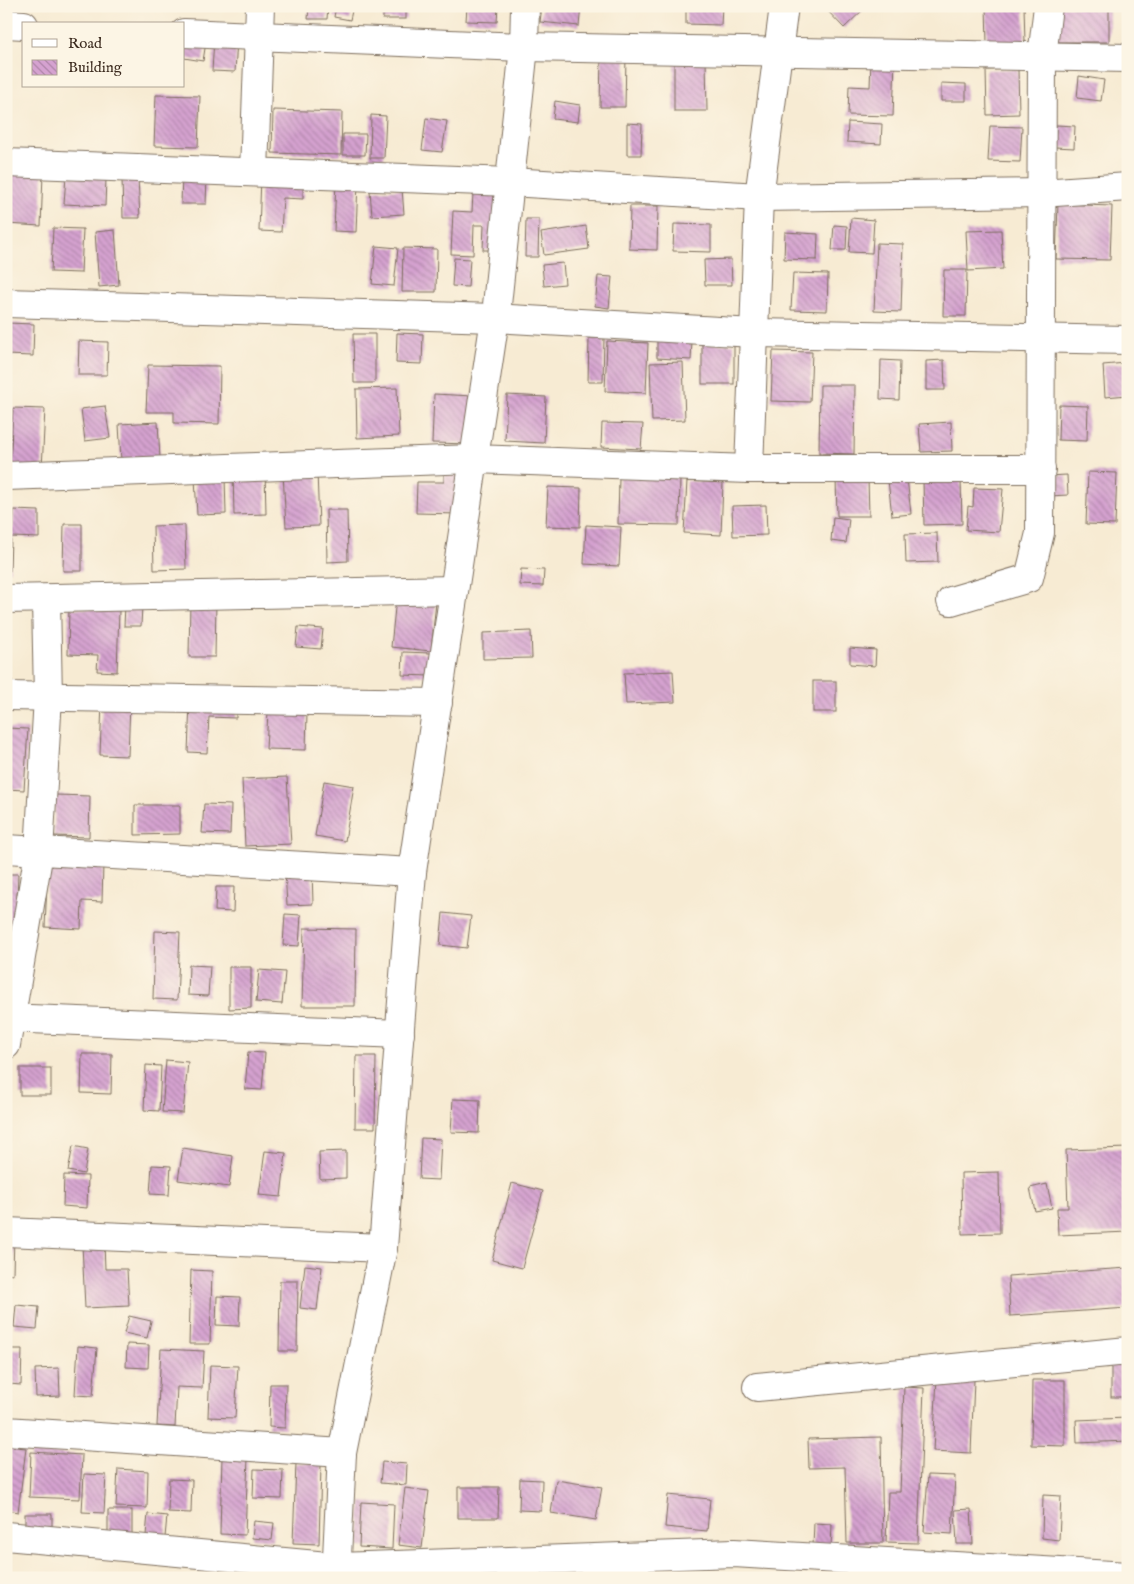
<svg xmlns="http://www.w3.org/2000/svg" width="1134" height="1584" viewBox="0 0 1134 1584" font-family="'IM FELL English',serif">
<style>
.building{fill:url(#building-back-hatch)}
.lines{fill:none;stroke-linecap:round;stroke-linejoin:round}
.minor-casing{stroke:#7d6e5d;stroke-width:30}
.minor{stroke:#fff;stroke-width:28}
</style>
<defs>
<pattern id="building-back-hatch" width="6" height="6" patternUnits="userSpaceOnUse" patternTransform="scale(1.25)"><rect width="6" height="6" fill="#d5a2d0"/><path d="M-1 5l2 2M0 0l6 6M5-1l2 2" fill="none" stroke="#ae84a8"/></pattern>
</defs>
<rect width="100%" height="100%" fill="#fcf5e5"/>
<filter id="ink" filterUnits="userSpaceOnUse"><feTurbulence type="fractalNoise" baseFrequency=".02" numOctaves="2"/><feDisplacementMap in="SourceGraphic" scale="10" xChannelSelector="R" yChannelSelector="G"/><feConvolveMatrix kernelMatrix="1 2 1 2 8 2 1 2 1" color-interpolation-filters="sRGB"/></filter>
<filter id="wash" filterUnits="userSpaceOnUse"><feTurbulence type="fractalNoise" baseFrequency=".0096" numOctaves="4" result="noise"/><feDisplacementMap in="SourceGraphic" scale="20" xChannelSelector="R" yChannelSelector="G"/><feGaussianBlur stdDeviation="1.12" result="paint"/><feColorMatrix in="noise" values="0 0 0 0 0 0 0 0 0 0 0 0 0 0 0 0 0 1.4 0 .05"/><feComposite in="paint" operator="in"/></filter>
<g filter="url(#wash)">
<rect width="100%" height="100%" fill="#f7ebd3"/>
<g id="blocks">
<!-- building -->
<g class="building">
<polygon points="309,6 328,6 327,19 308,19"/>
<polygon points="336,6 353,6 350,20 334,17"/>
<rect x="383" y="6" width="23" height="13"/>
<polygon points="467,6 498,6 497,22 466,21"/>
<polygon points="542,6 581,6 579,26 540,22"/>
<polygon points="686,6 722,6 721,25 686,24"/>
<polygon points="823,6 867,6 844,28"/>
<polygon points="986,6 1024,6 1025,43 987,44"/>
<polygon points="1056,6 1109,7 1109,42 1056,42"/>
<polygon points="184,39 206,42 203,61 184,58"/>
<polygon points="214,39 237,40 235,72 212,71"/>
<polygon points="601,56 626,56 625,107 600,107"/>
<polygon points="674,60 706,60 707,111 674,111"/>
<polygon points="871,60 895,60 893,116 848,115 849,86 870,87"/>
<polygon points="1018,69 1019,114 987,115 986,70"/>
<polygon points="1079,76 1104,80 1101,101 1077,98"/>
<polygon points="941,83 966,84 966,101 941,101"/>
<polygon points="156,95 200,96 198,147 154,146"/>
<polygon points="555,101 580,105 578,122 553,119"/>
<polygon points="273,110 342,112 341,155 272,153"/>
<polygon points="371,115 386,116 384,158 370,158"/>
<polygon points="426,118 447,121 442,152 422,150"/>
<polygon points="848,122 882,124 881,144 847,142"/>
<polygon points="627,123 642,124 641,155 627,155"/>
<polygon points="1056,125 1075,126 1074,148 1055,147"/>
<polygon points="990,126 1022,127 1020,162 988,161"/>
<polygon points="343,134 366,134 365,155 343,155"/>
<polygon points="6,173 43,174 41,226 6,224"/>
<polygon points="182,175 207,176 206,204 181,204"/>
<polygon points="66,176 106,178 105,206 64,204"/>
<polygon points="261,177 303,179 303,199 283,198 281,232 259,231"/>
<polygon points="122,178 138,178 140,218 123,218"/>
<polygon points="336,180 358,181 356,232 334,231"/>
<polygon points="402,189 404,214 372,216 370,191"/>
<polygon points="473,193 501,194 499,250 483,250 484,225 474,225 473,255 451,254 453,211 472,212"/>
<polygon points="1058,204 1112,206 1110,260 1056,259"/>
<polygon points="630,206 658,206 657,250 629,249"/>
<polygon points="851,218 874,220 872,253 849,252"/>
<polygon points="526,219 539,219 538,257 525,257"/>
<polygon points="674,224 711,225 711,252 673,251"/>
<polygon points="834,225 847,226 846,250 832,250"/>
<polygon points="586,226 589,249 544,255 541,233"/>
<polygon points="53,228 83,229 81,273 51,272"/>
<polygon points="115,230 119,285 99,287 95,232"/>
<polygon points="1001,230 1003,269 968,271 966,231"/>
<polygon points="785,232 818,234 817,260 784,259"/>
<polygon points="877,243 903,244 901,312 874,311"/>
<polygon points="376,246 398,248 394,286 372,284"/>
<polygon points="403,248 437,249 436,292 402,292"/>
<polygon points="454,258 470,259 468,287 452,286"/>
<polygon points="731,259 732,285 705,285 704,260"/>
<polygon points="563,263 565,284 544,286 542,265"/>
<polygon points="944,270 967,270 966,316 943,316"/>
<polygon points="793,273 828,274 827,311 791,310"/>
<polygon points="598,276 612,277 609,308 595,306"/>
<polygon points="7,323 34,324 33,356 6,355"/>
<polygon points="397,333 423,334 422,364 396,363"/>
<polygon points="353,334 375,334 375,383 354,383"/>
<polygon points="589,338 604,338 603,382 588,382"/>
<polygon points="657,338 692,340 691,360 657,358"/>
<polygon points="79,341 108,342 107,375 78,375"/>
<polygon points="607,341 648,343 646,393 605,391"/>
<rect x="702" y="344" width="32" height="40"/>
<polygon points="773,351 812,352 810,402 771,401"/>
<polygon points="881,360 900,361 899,400 880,399"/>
<polygon points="944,360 945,390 926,390 926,361"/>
<polygon points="683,362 685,420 652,421 650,363"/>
<polygon points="1126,363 1128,395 1105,397 1103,365"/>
<polygon points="148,365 220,366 219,424 174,423 174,412 146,412"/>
<polygon points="820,385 855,385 854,454 819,453"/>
<polygon points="397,388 399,436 357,438 356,389"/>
<polygon points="434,394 473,396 471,444 432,443"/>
<polygon points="507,395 546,397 544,443 505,441"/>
<polygon points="1059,405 1088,406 1087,441 1058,440"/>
<polygon points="105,406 110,438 85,441 81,409"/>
<polygon points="13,408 45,409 42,469 10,468"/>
<polygon points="158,422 160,459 121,461 119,424"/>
<polygon points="951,422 952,451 921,452 919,424"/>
<polygon points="602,423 643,424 641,449 601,447"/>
<polygon points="444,465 459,466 458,514 416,513 417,482 444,482"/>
<polygon points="265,471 266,514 234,515 233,472"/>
<polygon points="317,471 319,526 286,527 283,473"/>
<polygon points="1088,472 1117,473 1115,525 1086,524"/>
<polygon points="1067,475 1068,495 1049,496 1047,476"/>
<polygon points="225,477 226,514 197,515 195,478"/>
<polygon points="619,477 680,478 679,525 618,524"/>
<polygon points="868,478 869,516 837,516 836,479"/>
<polygon points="907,478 911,514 892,516 888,480"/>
<polygon points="923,479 961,479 962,524 924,525"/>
<polygon points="687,481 723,483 721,535 684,533"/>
<polygon points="548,487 581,488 580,527 546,526"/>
<polygon points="974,488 1003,489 999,532 966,530 968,506 973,507"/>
<polygon points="766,505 767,535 733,536 732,506"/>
<polygon points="14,510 39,511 39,538 11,537 10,571 6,571 6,528 13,528"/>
<polygon points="326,510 347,510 348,561 327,562"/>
<polygon points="833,517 849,519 846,543 831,541"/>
<polygon points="64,524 82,524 82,571 63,571"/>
<polygon points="185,525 186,569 154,570 153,526"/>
<polygon points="586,525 621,527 619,566 584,564"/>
<polygon points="937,533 938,562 906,563 905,534"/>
<polygon points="521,569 544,570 543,586 520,585"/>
<polygon points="396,598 436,602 431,651 391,647"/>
<polygon points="190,601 216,601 215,657 189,657"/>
<polygon points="125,605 142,606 141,626 124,626"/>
<polygon points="69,608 119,610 117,672 97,671 98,655 68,654"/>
<polygon points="298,627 323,629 321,649 296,647"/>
<polygon points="531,631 532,658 483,659 483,633"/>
<polygon points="850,648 876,650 875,666 850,664"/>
<polygon points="403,652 431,653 430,676 402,675"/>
<polygon points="673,671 675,702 626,704 624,673"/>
<rect x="813" y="681" width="23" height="31"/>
<polygon points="102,702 130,703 128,756 100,755"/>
<polygon points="190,702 236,704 236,718 209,717 207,753 188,752"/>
<polygon points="268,711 307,713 306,750 266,749"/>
<polygon points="6,728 28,729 24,790 6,789"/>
<polygon points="287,777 291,844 245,846 242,779"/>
<polygon points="324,781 354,786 345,841 315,836"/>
<polygon points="55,795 90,796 89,837 54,836"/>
<polygon points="204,804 231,805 230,834 202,833"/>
<polygon points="135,805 180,805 180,834 135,835"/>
<polygon points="48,861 103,864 102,902 82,901 81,929 45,927"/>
<polygon points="312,870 313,904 287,905 285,871"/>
<polygon points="6,874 18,874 16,928 6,928"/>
<polygon points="216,887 234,887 233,912 215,911"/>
<polygon points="443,913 471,916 467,948 440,945"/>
<polygon points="285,914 301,915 299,946 283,945"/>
<polygon points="304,928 356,929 355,1006 302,1006"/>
<polygon points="155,931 180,932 177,1000 153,999"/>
<polygon points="189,965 210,966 208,996 188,995"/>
<polygon points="229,967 251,967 251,1008 229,1009"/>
<polygon points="259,970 285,972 282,1004 256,1002"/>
<polygon points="248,1052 265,1053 262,1090 245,1089"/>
<polygon points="82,1054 112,1054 111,1094 81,1093"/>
<polygon points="356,1056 376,1056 375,1128 355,1128"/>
<polygon points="166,1060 188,1062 183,1113 162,1112"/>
<polygon points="146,1065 161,1066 159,1111 144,1110"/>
<rect x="20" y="1068" width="31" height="27"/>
<polygon points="453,1099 480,1100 479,1133 451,1132"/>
<polygon points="421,1138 441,1139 439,1180 419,1179"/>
<polygon points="73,1146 88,1149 84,1174 68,1171"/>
<polygon points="183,1148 233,1156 229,1187 178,1180"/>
<polygon points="1128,1148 1128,1232 1058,1235 1057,1208 1068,1208 1066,1150"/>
<polygon points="265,1151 286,1153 281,1197 259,1195"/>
<polygon points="346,1151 346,1178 320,1179 319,1152"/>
<polygon points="152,1165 171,1166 169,1195 150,1194"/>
<polygon points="999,1172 1000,1233 962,1234 961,1173"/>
<polygon points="64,1175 88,1176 87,1208 63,1206"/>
<polygon points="512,1183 543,1191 522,1268 492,1260"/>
<polygon points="1047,1184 1052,1208 1035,1211 1030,1188"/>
<polygon points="6,1234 14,1235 13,1274 6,1273"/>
<polygon points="104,1243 105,1269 127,1269 129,1306 85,1308 82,1244"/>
<polygon points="305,1265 322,1267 317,1310 300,1308"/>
<polygon points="1128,1268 1128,1308 1010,1316 1008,1276"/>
<polygon points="191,1270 212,1271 210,1344 189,1344"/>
<polygon points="280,1281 298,1281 297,1351 279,1351"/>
<polygon points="217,1296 240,1297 239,1326 216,1325"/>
<polygon points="16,1305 39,1307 37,1329 14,1327"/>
<polygon points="129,1316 151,1321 147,1338 124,1333"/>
<polygon points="127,1344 149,1345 148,1368 126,1367"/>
<polygon points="78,1346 97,1348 93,1396 75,1395"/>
<polygon points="6,1349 22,1349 21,1385 9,1384 9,1409 6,1409"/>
<polygon points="161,1349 204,1351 202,1388 177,1387 175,1427 157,1426"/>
<rect x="1111" y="1364" width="17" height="33"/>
<polygon points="210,1365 238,1366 235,1418 208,1417"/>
<polygon points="59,1368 60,1396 36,1397 35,1369"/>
<polygon points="937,1378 974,1380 971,1453 933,1451"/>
<polygon points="1032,1380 1065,1380 1065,1446 1031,1445"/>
<polygon points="270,1384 286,1384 285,1428 269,1427"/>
<polygon points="904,1387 924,1388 918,1543 886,1542 888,1492 900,1492"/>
<polygon points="1128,1418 1128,1441 1077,1443 1076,1420"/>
<polygon points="881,1437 883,1543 847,1543 845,1467 809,1468 808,1439"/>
<polygon points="6,1446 26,1448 18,1512 6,1510"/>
<polygon points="31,1452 82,1455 80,1499 29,1497"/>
<polygon points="222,1456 248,1457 245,1535 220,1534"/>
<polygon points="382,1462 407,1464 406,1485 380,1483"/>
<polygon points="296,1463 321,1464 319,1544 293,1543"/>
<polygon points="118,1469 148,1471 147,1508 116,1507"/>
<polygon points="254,1469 283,1470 282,1499 253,1498"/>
<polygon points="84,1474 106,1475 104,1513 82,1512"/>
<polygon points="928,1475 955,1476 952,1534 924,1532"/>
<polygon points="169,1479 192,1480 191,1513 168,1512"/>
<polygon points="520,1479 542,1480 541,1511 519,1510"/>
<polygon points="556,1480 602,1487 596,1520 551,1513"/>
<polygon points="458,1487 499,1487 498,1518 458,1518"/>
<polygon points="405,1488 429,1491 422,1548 398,1545"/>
<polygon points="668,1495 710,1499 707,1531 665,1527"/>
<polygon points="1043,1495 1061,1496 1059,1540 1042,1538"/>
<polygon points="361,1502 394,1504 392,1549 359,1547"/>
<polygon points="971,1509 973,1544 957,1544 955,1510"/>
<rect x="108" y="1510" width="24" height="33"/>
<rect x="25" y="1514" width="27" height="19"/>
<polygon points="148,1514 167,1516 164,1548 145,1546"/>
<polygon points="254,1521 274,1523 272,1540 252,1538"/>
<polygon points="814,1523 832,1524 831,1547 813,1546"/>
<polygon points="634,1573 678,1574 677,1578 634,1578"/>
</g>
</g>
</g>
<g filter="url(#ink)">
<use href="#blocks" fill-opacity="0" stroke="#7d6e5d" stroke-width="1"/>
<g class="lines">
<!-- minor casing -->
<g class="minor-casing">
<g id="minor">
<polyline points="6,24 24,25"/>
<polyline points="184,33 524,47 1128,58"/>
<polyline points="6,163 510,182 759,197 1041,193 1128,187"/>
<polyline points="254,171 260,6"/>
<polyline points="6,303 495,318 754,333 1128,340"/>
<polyline points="749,469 759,197 784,6"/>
<polyline points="6,476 473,459 749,469 1041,469"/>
<polyline points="6,599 454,590"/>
<polyline points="951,601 1029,578 1040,533 1042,57 1048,6"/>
<polyline points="6,696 438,703"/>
<polyline points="6,849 412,872"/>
<polyline points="6,1018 400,1034"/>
<polyline points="6,1045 39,852 48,697 46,600"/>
<polyline points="6,1232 383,1248"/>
<polyline points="757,1387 1128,1351"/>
<polyline points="6,1431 342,1453"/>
<polyline points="6,1536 338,1567 734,1553 1128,1576"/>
<polyline points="336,1578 342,1453 383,1248 412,872 497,305 524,47 525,6"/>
</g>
</g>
<!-- minor -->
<use href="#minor" class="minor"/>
</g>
</g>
<!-- margin -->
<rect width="1134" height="1584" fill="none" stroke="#fcf5e5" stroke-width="25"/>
<!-- legend -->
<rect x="22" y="22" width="162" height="65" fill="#fcf5e5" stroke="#afa495"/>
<rect x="32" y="39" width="25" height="8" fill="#ffffff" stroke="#afa495"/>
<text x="68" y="48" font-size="15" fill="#3b2a1e">Road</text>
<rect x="32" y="60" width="25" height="15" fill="url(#building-back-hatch)" stroke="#afa495"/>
<text x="68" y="72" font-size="15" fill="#3b2a1e">Building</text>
</svg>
